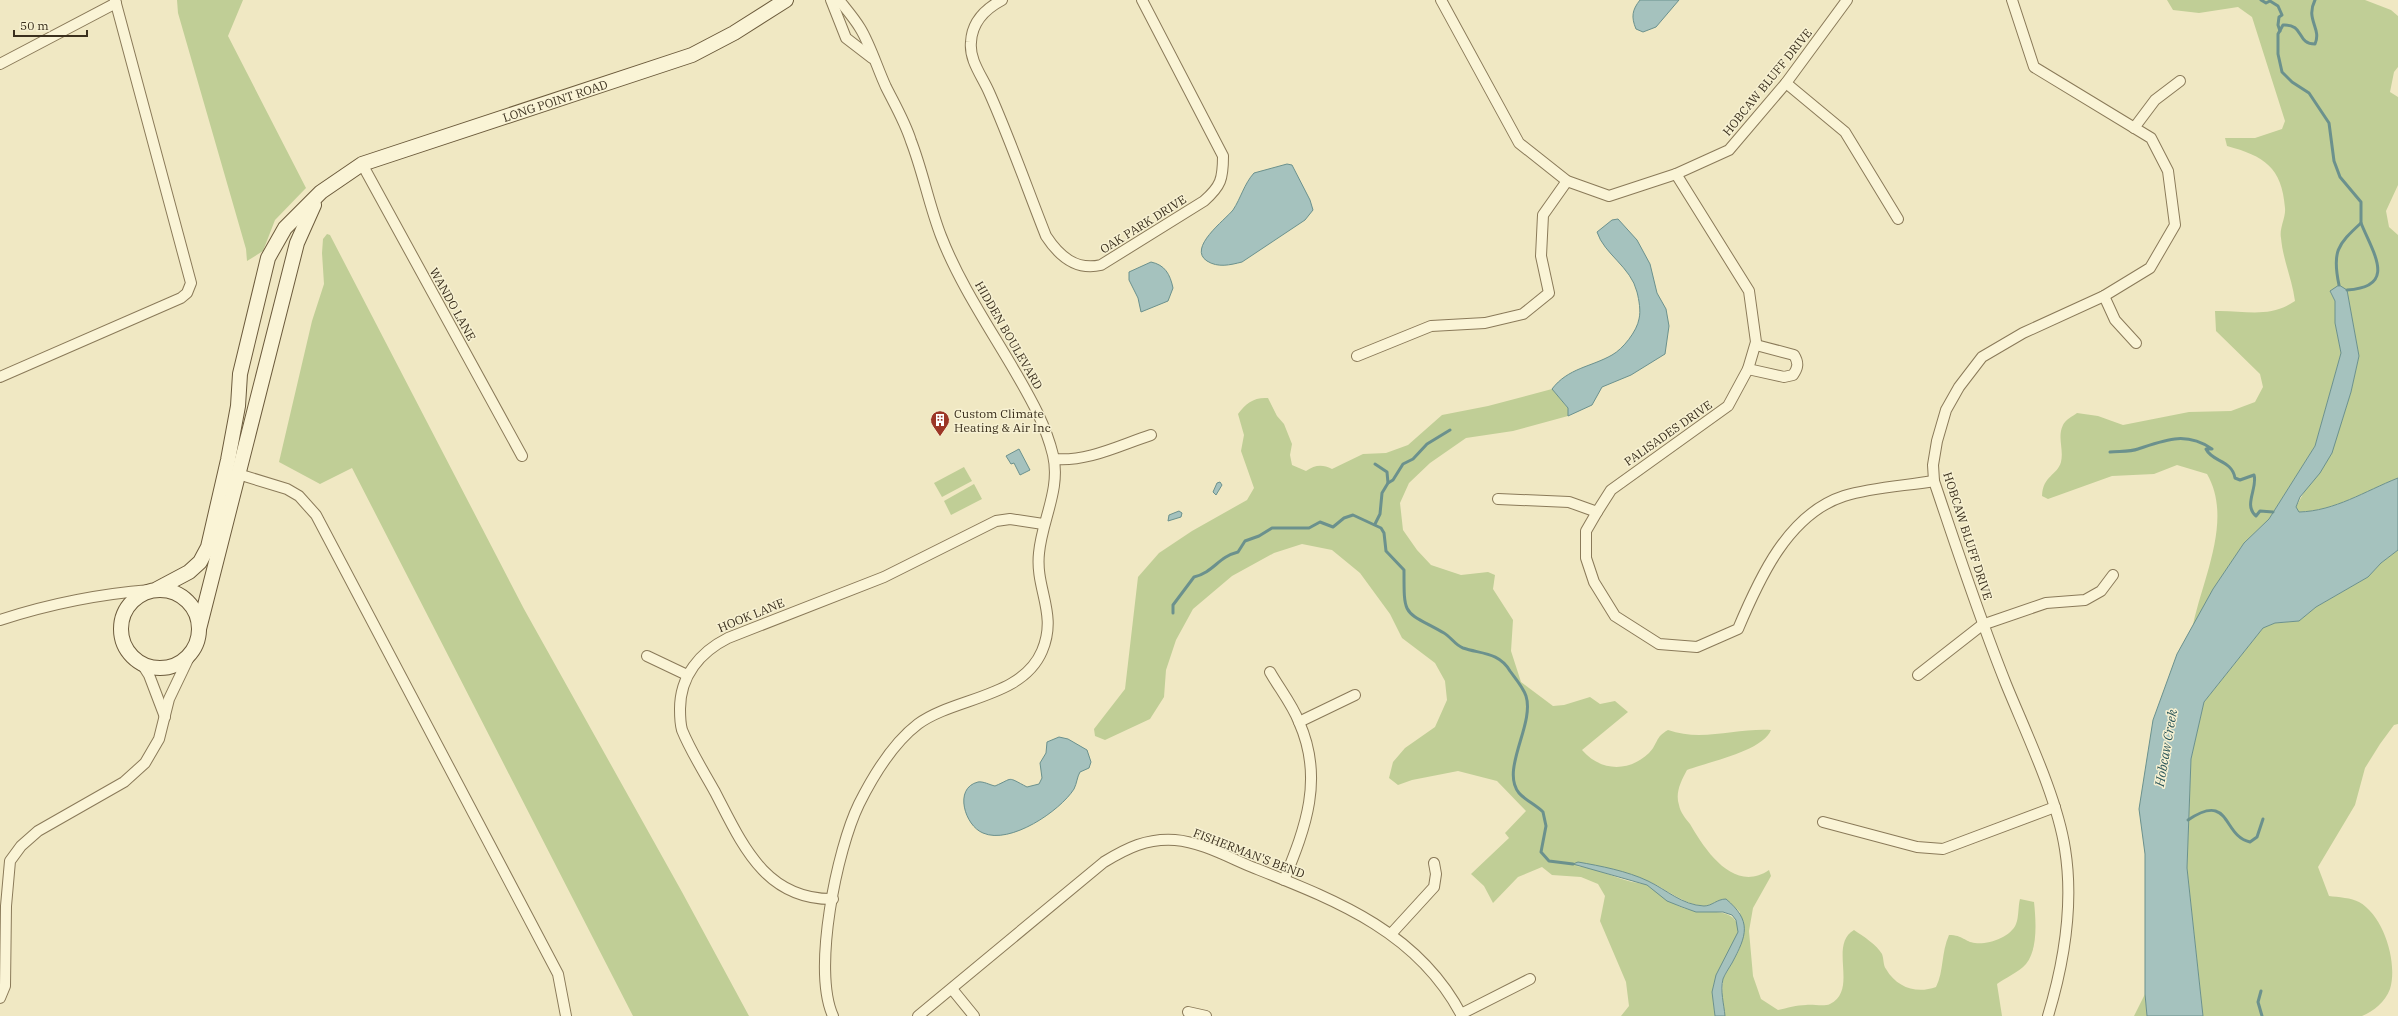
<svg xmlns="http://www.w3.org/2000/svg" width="2398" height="1016" viewBox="0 0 2398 1016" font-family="'IBM Plex Serif',serif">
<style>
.green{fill:#c0ce96}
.water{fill:#a5c2be;stroke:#6b918d}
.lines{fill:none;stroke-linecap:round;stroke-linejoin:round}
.stream{stroke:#6b918d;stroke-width:3}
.street-casing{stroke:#8a7a59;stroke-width:12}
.secondary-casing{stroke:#6c5b3c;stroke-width:16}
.street{stroke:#faf4d6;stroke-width:10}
.secondary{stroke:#faf4d6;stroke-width:14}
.labels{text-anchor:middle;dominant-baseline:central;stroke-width:3;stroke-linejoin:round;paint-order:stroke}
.street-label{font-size:12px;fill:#3a2f1d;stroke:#f7f1d2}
.poi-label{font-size:12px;fill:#3a2f1d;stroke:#f7f1d2;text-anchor:start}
.water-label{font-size:13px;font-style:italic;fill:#2c575a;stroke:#f7f1d2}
</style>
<rect width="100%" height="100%" fill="#f0e8c3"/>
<!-- green -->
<g class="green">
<polygon points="177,0 243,0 228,36 306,188 275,220 263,251 247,261 246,249 178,13"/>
<path d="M2167,0h198l26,10 7,6v51l-4,5 -4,20 8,5v88l-12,26 3,16 9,8v243c-33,13 -63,33 -100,34l-2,-5 46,-86 9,-29 8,-36 -12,-65 -17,1 5,9v22l6,30 -26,93 -46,73 -25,24 -31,46 -21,41c9,-49 42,-109 15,-156l-30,-9 -23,9 -42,2 -64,23 -6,-3c1,-21 15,-20 19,-34 3,-13 -4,-25 2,-37 2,-5 10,-9 14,-12l21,3 25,9 66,-13 42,-1 24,-9 8,-15 -3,-13 -44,-43 -1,-20c29,-1 54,8 80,-10 -3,-22 -12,-41 -14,-63 -2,-10 5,-20 4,-30 -3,-41 -21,-52 -58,-62l-2,-8h30l27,-9 3,-8 -33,-104 -14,-10 -39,6 -26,-3z"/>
<polygon points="327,234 330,235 524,609 682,892 749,1016 633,1016 352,468 320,484 279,462 312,321 324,284 322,253 323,239"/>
<path d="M1552,389l16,19v8l-55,15 -47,7 -36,25 -21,20 -9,20 3,27 14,20 14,15 30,10 27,-3 7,3 -2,14 20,31 -2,31 10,31 32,24 11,-1 26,-8 10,7 15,-3 13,11 -46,38c18,21 46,23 67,3 9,-9 6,-16 19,-23 33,12 69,-2 103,0 -8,21 -63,32 -84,40 -6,11 -12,23 -8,35 1,7 7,14 11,19 15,26 44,70 79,46l2,6 -18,32 -4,23 4,45 8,23 17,11c9,-2 19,-5 28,-5 7,-1 18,2 24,-1 29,-14 -2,-59 24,-74 9,6 23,15 28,24 2,5 1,11 4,15 11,19 31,25 50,18 8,-16 5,-34 13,-52 14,0 16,7 26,8 13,2 36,-6 41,-19 3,-7 2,-18 4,-25l14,3c2,19 4,47 -8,62 -7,8 -21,14 -29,20l5,32h-277l-3,-20 1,-17 16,-29 1,-38 -14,-13c-9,0 -14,7 -22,7 -22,-2 -37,-17 -56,-25 -23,-10 -47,-15 -72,-15 20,2 37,11 56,16 5,1 10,1 15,3 13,7 20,17 36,23 18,6 52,-2 55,19 2,11 -16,35 -21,47 -6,14 -4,27 -2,42h-94l8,-10 -3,-24 -26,-61 5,-25 -7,-12 -17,-7 -29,-2 -10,-8 -24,10 -25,26 -9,-17 -13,-12 38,-36 -4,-5 21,-22 -29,-30 -39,-10 -46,9 -14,5 -9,-7 4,-16 12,-14 30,-21 12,-27 -2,-19 -10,-18 -33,-25 -12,-24 -30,-41 -28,-23 -30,-6 -28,9 -42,23 -39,33 -17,31 -10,30 -2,27 -14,22 -45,21 -10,-4 -1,-7 31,-40 13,-112 21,-24 33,-22 55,-31 7,-12 -13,-37 3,-16 -6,-21c8,-11 16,-17 30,-16l9,18 7,8 8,20 -2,11 2,10 14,6c9,-6 16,-7 26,-2l31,-15 23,-1 22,-8 34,-30 46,-9z"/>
<polygon points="964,467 972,481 942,497 934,483"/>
<polygon points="974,484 982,499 951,515 944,501"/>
<path d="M2398,550v174l-4,1 -14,19 -15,24 -10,37 -37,62 11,29c9,1 23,2 30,6 25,14 39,61 31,87 -5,13 -16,22 -28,27h-159l-16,-148 4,-109 13,-57 59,-74 12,-5 24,-2 17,-14 52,-30 13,-14z"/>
<polygon points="2145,994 2147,1016 2134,1016"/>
</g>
<!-- water -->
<g class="water">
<path d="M1640,0h39l-23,27 -13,5 -7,-3c-5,-12 -4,-19 4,-29z"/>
<path d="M1287,164l5,1 18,35 3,10 -8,10 -63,42c-12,3 -24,6 -35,-1 -20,-13 18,-41 26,-51 8,-12 11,-26 21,-37z"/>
<path d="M1618,219l19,21 13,24 7,29 9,16 3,17 -4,28 -34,21 -29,12 -10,18 -24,11v-8l-16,-19c16,-21 39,-22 60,-34 11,-6 25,-24 27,-36 2,-8 0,-19 -2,-27 -6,-25 -33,-38 -40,-60l15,-12z"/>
<path d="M1151,262c14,3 19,12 22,26l-5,13 -27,11 -3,-14 -9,-18v-8z"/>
<path d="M2339,285l8,5 12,66 -8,36 -19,61 -12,20 -20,24 -4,10 3,5c36,-1 66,-21 99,-34v72l-17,13 -13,14 -52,30 -17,14 -24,2 -12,5 -59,74 -13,57 -4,109 16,148h-56l-2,-22v-140l-6,-45 14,-89 24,-66 36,-65 31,-46 25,-24 46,-73 26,-93 -6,-30v-22l-5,-10z"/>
<polygon points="1019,449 1030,470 1020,475 1014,463 1011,464 1006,456"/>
<polygon points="1217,483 1220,482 1222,485 1216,495 1213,492"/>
<polygon points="1179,511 1182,513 1181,517 1168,521 1169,515"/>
<path d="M1059,737l9,2 19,11 4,12 -2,6 -9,4c-3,5 -3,11 -6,17 -14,22 -64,56 -91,44 -18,-7 -30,-45 -5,-51 5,-1 12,3 17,4 19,-8 11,-10 32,1l12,-3 3,-6 -2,-15 6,-10 1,-11z"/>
<path d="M1578,862c23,4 49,9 70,19 19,9 34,24 56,25 8,0 13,-7 22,-7 26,22 21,36 6,64 -3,5 -7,11 -9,16 -3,12 1,25 2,37h-10l-3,-24 4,-17 22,-43 -2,-12 -4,-5 -9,-3h-27l-14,-5 -15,-6 -20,-16 -74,-21z"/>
</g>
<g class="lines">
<!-- stream -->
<g class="stream">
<polyline points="2261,0 2266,3 2270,1 2278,6 2282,15 2279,17 2278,25 2280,31"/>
<path d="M2315,0c-10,20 7,28 0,44 -19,0 -10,-20 -32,-19l-5,9v20l4,18 10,10 17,11 20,30 5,38 6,16 21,25v21c-24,22 -29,29 -22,62"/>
<path d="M2347,290c51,-3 26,-37 14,-67"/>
<path d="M2110,452c9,-1 20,0 28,-3 27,-9 48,-18 74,0h-6c6,13 26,11 29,29l5,2 14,-5c4,13 -11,30 2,41l4,-5 13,1"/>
<polyline points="1375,464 1387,472 1388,483"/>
<polyline points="1375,524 1380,514 1382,493 1388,483 1393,480 1403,464 1413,459 1427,444 1450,430"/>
<path d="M1173,613v-8l21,-28c20,-5 24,-20 44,-25l7,-11 14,-5 13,-8h37l11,-6 13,5 11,-9 9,-3 28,13 3,5 2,18 18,19c0,48 -1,40 40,63 7,4 11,12 19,15 18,6 36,4 47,23 5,7 13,16 16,25 9,28 -26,74 -7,97 6,7 17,12 24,19l3,14 -5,26 8,9 24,3"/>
<path d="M2188,820c43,-29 34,16 62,22l7,-5 6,-18"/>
<polyline points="2261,991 2258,1002 2262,1016"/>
</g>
<!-- street casing -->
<g class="street-casing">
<g id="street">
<polyline points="831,0 846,38 872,58"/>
<path d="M1002,0c-17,9 -30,22 -31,42 -2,18 11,34 18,50 21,47 38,96 57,144 13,20 30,35 55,29l103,-64c17,-15 19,-22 19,-45l-81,-156"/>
<polyline points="1441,0 1519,143 1567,181 1609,196 1676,174 1729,150 1786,83 1847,0"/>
<path d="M2012,0l22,67 117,71 17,33 7,54 -25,43 -46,28 -81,37 -41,24 -23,30 -13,23 -9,31 -4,24 1,16c23,68 45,136 72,203 20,49 51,113 59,165 9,56 -1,114 -17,167"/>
<polyline points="0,64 116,3"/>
<polyline points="1786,83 1845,132 1898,219"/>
<polyline points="2134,128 2155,100 2180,81"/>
<polyline points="362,164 522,456"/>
<polyline points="2104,296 2115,320 2136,343"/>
<polyline points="1357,356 1431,326 1485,323 1523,314 1549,293 1541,256 1543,215 1567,181"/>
<path d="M1748,369l36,8 9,-2c5,-7 6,-12 1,-20l-38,-10"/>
<polyline points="0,377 181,298 187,293 191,283 115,0"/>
<path d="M1054,459c34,3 66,-14 97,-24"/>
<polyline points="238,474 287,489 299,496 316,515 558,974 566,1016"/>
<polyline points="1498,499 1569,502 1597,512 1611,490 1728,406 1748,369 1756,342 1749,291 1676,174"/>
<path d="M1597,512l-11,19v27l8,24 21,34 44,28 38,3 41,-18c21,-50 50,-115 106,-133 29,-9 60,-10 90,-15"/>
<path d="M0,620c49,-16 99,-26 150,-30"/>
<polyline points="647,656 687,675"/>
<polyline points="142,664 149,675 165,717"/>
<path d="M1270,672c9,16 22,32 29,50 25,56 7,105 -15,158"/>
<polyline points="1918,675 1982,625 2046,603 2085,600 2101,591 2113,575"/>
<polyline points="1299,722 1355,695"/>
<polyline points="1823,822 1917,847 1943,849 2055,807"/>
<path d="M833,899c-68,1 -91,-55 -118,-107 -11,-20 -24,-40 -33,-62 -2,-7 -2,-14 -2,-21 0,-33 20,-57 48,-71l156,-61 112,-56 14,-2 33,5"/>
<polyline points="1391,934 1434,887 1436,874 1434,863"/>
<polyline points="952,989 974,1016"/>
<polyline points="0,998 5,986 6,906 10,861 21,846 38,831 124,782 145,763 159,739 169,699 191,653"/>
<polyline points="1188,1012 1206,1016"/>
<polyline points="1461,1014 1530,979"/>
<path d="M833,1016c-21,-46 4,-167 26,-212 14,-28 34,-61 59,-80 37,-27 104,-26 124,-73 16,-37 -7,-62 -3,-98 3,-33 22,-64 14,-98 -7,-29 -21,-54 -36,-80 -26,-45 -57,-90 -76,-139 -12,-31 -18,-64 -30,-95 -6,-19 -16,-36 -25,-54 -8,-17 -16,-43 -26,-59 -6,-10 -14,-19 -21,-28"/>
<path d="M918,1016l186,-154c23,-14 43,-24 71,-22 26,2 53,17 77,27 83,33 166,64 210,149"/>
</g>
</g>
<!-- secondary casing -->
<g class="secondary-casing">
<g id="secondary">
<path id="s1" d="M157,589l32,-17 11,-10 8,-15 20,-87 10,-54 2,-32 28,-116 17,-30 36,-36 41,-28 330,-109 42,-22 52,-33"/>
<circle cx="160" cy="629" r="39"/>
<polyline points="199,629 297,243 314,205"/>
</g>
</g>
<!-- street -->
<use href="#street" class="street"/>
<!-- secondary -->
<use href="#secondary" class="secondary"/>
</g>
<!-- icons -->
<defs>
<g id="building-pin" transform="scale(1)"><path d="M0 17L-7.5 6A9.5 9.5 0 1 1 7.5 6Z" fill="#9c3626" stroke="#f7f1d2"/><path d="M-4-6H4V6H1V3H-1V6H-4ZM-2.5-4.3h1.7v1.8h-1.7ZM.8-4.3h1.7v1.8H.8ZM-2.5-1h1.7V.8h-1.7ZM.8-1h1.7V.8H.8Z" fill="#fff"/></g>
</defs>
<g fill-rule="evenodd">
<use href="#building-pin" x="940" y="420"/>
</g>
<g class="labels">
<!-- street labels -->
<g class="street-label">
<text transform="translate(1767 82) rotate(-51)">HOBCAW BLUFF DRIVE</text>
<text stroke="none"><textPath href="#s1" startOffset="702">LONG POINT ROAD</textPath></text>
<text transform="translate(1143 224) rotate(-32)">OAK PARK DRIVE</text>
<text transform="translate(453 304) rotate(61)">WANDO LANE</text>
<text transform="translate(1009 335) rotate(60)">HIDDEN BOULEVARD</text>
<text transform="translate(1668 433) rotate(-35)">PALISADES DRIVE</text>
<text transform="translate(1968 536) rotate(72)">HOBCAW BLUFF DRIVE</text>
<text transform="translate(751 615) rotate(-22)">HOOK LANE</text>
<text transform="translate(1249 853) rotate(21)">FISHERMAN'S BEND</text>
</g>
<!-- poi labels -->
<g class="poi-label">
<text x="954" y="413">Custom Climate<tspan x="954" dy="14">Heating &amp; Air Inc</tspan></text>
</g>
<!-- water labels -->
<g class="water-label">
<text transform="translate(2166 748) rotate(-80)">Hobcaw Creek</text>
</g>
</g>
<!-- scale -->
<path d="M14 30v6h73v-6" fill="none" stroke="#3a2f1d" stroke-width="2"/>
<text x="20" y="30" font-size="12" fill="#3a2f1d" stroke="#f7f1d2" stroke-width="3" paint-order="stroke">50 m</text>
</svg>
